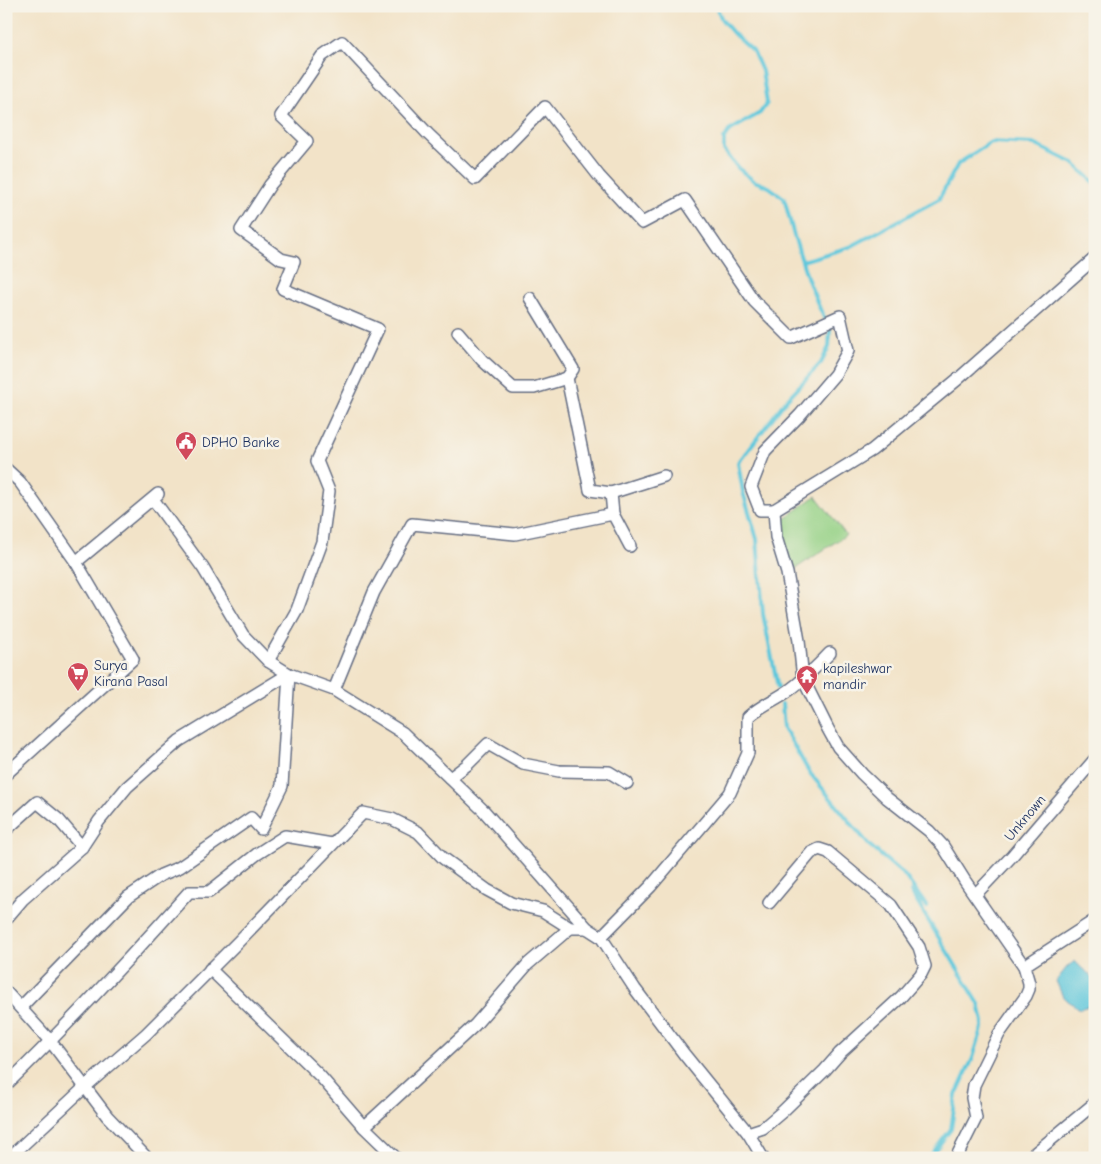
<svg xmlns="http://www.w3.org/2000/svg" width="1101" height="1164" viewBox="0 0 1101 1164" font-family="'Comic Neue',sans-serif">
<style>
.green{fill:#95d186;stroke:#588072}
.water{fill:#60c8dc;stroke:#3e7c9d}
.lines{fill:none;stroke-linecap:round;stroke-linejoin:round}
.stream{stroke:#60c8dc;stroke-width:4}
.street-casing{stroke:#666e83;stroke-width:14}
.street{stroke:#fff;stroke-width:11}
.labels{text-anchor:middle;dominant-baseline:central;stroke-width:5;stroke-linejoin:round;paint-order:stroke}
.poi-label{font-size:14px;fill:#1b2f5e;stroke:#f7f3e8;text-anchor:start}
.street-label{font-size:14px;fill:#1b2f5e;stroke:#f7f3e8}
</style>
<rect width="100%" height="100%" fill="#f7f3e8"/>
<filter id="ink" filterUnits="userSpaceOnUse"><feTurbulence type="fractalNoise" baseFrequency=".02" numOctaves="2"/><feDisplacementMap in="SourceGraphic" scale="10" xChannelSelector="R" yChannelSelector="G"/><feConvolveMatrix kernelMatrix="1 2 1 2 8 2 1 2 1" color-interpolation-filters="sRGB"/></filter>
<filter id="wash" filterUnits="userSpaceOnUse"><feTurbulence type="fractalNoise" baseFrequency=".0096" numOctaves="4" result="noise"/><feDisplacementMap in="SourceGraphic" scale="20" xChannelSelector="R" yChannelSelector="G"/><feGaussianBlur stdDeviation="1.12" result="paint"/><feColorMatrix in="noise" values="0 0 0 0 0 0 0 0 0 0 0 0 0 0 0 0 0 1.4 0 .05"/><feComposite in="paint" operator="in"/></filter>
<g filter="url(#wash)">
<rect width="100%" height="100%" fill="#f2e3c8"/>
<!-- green -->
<polygon class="green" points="816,496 846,535 792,571 779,523"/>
<!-- water -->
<path class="water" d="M1075,961c12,15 20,10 20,32l-5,5 2,7 -13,4 -16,-12 -7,-16 11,-14z"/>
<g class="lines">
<!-- stream -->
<g class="stream">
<polyline points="716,6 722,20 734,34 753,51 762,71 767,103 760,113 729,131 724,139 724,150 738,168 754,181 769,187 784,198 794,236 808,280 820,309 830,330 829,347 821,363 787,399 738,463 743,492 757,539 763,614 778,688"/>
<polyline points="802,261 850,247 939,199 958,164 991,142 1034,144 1073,163 1095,183"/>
<polyline points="782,704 784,728 809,772 869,845 905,876 927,907 911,892 979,1004 983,1022 981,1032 973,1058 956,1095 951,1129 929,1158"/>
</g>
</g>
</g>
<g filter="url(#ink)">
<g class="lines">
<!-- street casing -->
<g class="street-casing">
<g id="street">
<polyline points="530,298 573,369 567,378"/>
<polyline points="458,332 482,360 513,388 534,388 567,378 590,490 611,493"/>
<polyline points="6,469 20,482 76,562"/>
<polyline points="153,499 203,568 243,635 268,661 289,674 334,690 403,733 484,811 587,928 601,937 635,989 684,1054 748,1133 763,1158"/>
<polyline points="613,514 611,493 664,476"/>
<polyline points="268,661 297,610 322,542 329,491 317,461 378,329 283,289 294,262 281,259 241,230 270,185 307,141 281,116 322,56 342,42 428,134 475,179 545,107 599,176 642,223 685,200 754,301 791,338 840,316 848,351 835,374 800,415 765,451 751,487 760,510 774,510"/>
<polyline points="334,690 374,592 412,524 515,534 613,514 630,546"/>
<polyline points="6,774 133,659 76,562 158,494"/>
<polyline points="450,778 467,765 488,744 523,764 559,771 609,772 627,783"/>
<polyline points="6,830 37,802 59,820 82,847"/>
<polyline points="975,895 1012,856 1095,759"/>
<polyline points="6,919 23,899 82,847 99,821 127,787 179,741 289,674 282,786 261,829 251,818 180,867 161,875 128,897 21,1007"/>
<path d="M601,937l50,-51 79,-93 18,-40v-36c12,-11 27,-17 40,-26 16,-11 29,-25 42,-38"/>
<polyline points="1024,966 1095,920"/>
<polyline points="210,969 320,1076 364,1127"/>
<polyline points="6,992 51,1042 107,1116 147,1158"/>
<path d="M6,1085c64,-62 124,-127 183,-193h20l48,-38 28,-18 47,8"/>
<polyline points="748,1133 763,1128 783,1111 825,1070 840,1053 901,997 921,974 925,966 919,947 891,905 828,852 819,849 811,853 769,903"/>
<polyline points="9,1158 86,1086 146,1034 238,942 363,813 392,819 418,832 443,858 487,890 511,903 543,911 570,928 587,928"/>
<polyline points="396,1158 364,1127 475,1025 528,964 570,928"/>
<polyline points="956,1158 976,1118 972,1098 974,1085 999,1034 1026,996 1029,989 1029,983 1024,966 965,881 943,846 929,831 887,798 862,774 838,747 828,729 803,679 799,641 787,573 776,537 774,510 872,450 958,379 1095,258"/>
<polyline points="1029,1158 1095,1103"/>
</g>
</g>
<!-- street -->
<use href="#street" class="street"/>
</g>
</g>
<!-- icons -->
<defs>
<g id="civic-pin" transform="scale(1.125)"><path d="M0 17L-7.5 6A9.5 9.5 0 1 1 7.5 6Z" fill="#d1495b" stroke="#f7f3e8"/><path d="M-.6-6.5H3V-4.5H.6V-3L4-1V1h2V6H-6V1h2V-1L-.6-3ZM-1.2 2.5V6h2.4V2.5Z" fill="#fff"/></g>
<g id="supermarket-pin" transform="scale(1.125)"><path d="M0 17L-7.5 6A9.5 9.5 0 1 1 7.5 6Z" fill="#d1495b" stroke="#f7f3e8"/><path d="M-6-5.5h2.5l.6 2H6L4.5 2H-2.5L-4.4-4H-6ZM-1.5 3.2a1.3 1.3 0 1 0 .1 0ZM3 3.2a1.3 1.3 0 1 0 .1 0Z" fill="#fff"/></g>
<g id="temple-pin" transform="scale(1.125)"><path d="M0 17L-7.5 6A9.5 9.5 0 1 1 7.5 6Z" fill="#d1495b" stroke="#f7f3e8"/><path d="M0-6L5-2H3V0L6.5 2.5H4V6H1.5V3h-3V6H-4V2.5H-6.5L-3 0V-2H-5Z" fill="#fff"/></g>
</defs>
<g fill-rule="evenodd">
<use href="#civic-pin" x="186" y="442"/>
<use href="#supermarket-pin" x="78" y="673"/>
<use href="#temple-pin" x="807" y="676"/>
</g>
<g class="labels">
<!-- poi labels -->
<g class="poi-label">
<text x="202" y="442">DPHO Banke</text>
<text x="94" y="665">Surya<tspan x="94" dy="16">Kirana Pasal</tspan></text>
<text x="823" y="668">kapileshwar<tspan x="823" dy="16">mandir</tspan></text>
</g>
<!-- street labels -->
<g class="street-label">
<text transform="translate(1025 818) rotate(-50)">Unknown</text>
</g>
</g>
<!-- margin -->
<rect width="1101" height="1164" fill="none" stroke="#f7f3e8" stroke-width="25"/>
</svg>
